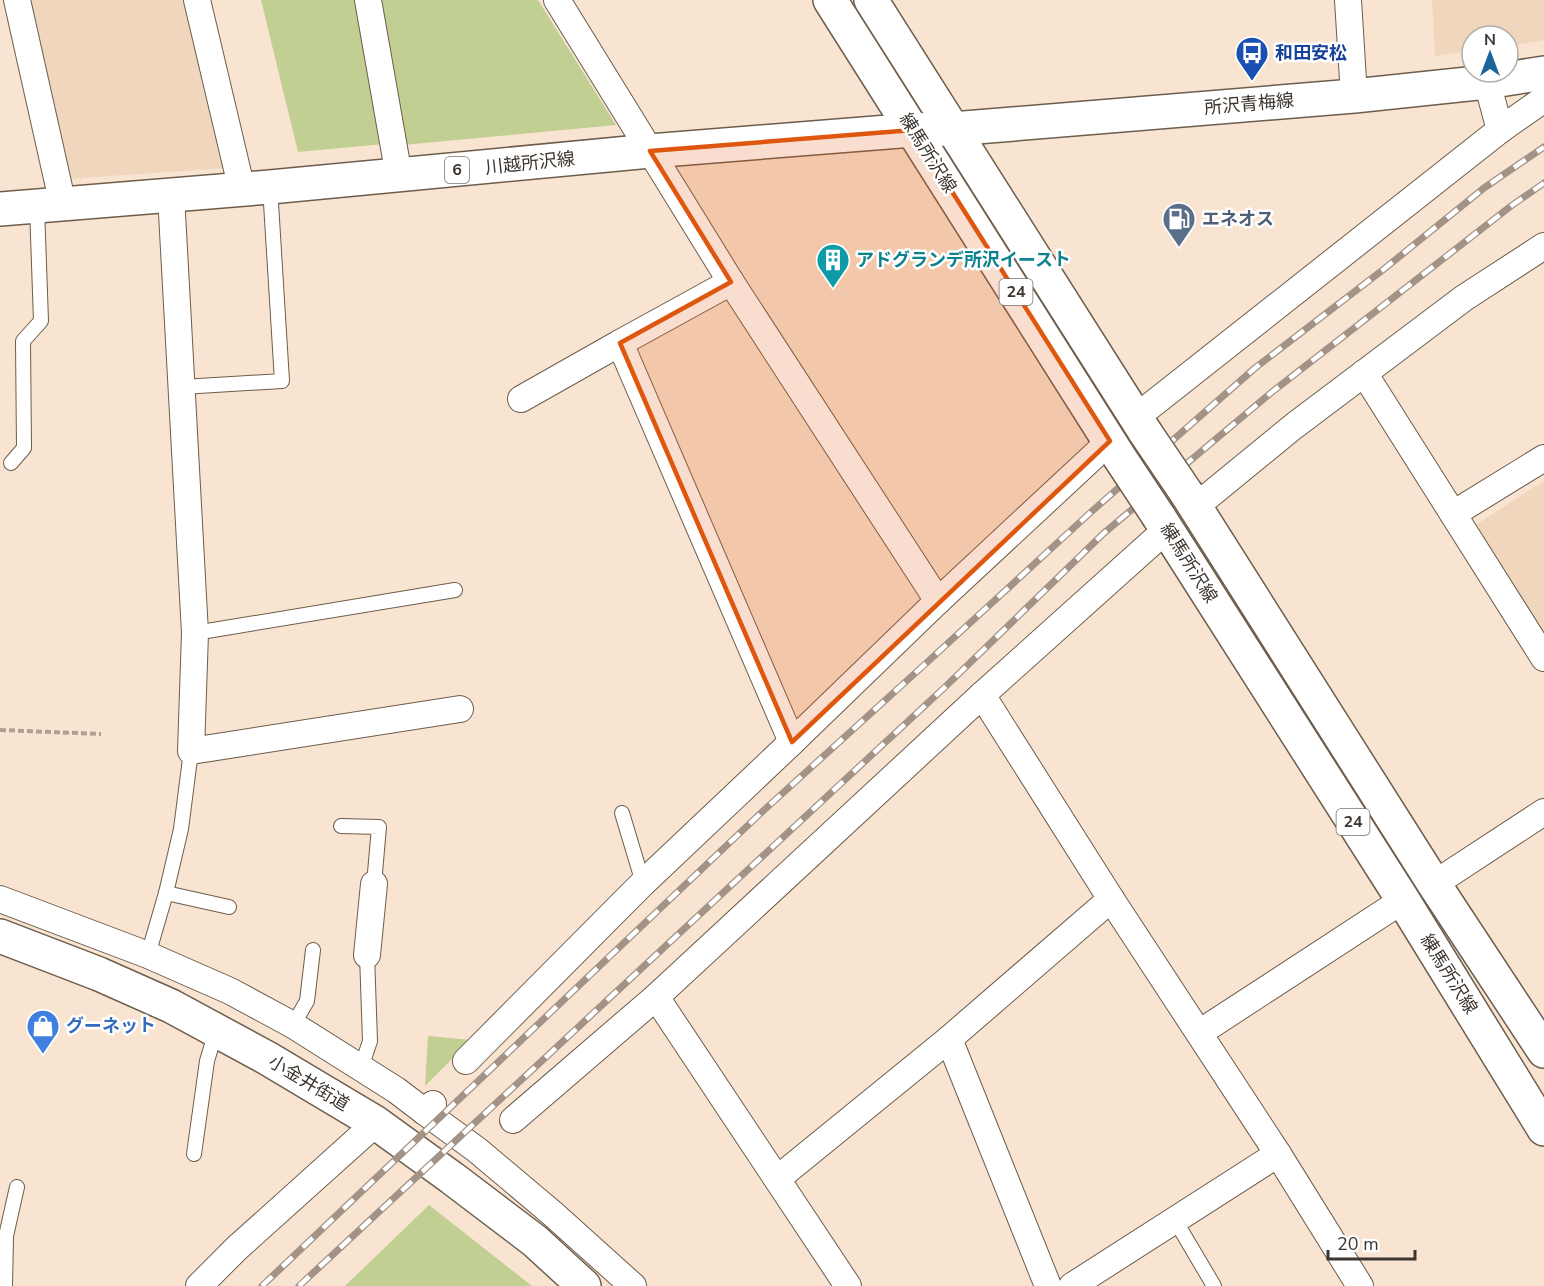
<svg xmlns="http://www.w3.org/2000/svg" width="1544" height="1286" viewBox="0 0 1544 1286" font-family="'Nunito Sans','Noto Sans JP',sans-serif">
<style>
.built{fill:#efd6bd}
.green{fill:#c2cf92}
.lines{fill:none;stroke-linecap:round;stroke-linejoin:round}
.lane-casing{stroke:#6d5d4c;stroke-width:16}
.street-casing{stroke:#6d5d4c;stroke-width:28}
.secondary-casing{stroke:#6d5d4c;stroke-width:36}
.primary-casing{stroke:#6d5d4c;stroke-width:36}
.path{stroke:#ae9f91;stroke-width:4;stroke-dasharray:6 3;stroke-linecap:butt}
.lane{stroke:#fff;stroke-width:14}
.street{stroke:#fff;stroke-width:26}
.secondary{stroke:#fff;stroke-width:33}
.primary{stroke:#fff;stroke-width:33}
.rail-casing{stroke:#a29386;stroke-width:7}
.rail{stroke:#fff;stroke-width:4.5;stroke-dasharray:14;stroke-linecap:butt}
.primary-bridge-casing{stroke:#6d5d4c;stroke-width:36;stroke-linecap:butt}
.primary-bridge{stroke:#fff;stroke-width:33}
.marked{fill:#df570e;fill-opacity:0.2;stroke:#df570e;stroke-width:4.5;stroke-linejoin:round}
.labels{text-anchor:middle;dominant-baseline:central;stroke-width:5;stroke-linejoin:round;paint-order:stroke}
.shield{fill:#fff;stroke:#77726d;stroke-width:1.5}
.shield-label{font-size:16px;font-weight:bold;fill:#3d352e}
.transit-label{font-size:18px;font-weight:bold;fill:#164399;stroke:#fff;text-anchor:start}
.street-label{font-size:18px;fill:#3d352e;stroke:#fff}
.service-label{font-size:18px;font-weight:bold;fill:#4e5e75;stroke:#fff;text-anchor:start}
.culture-label{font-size:18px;font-weight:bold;fill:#0d838f;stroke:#fff;text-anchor:start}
.shop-label{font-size:18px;font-weight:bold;fill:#366cbe;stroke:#fff;text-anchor:start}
</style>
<rect width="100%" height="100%" fill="#f8e4d1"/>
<!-- built -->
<g class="built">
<polygon points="28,0 186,0 226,168 65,179"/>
<polygon points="1432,0 1544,0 1544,40 1508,46 1508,36 1472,36 1472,51 1435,56"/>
<polygon points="1544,481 1544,631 1474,526"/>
</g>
<!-- green -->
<g class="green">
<polygon points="261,0 360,0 384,144 298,152"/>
<polygon points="377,0 538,0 616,125 403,145"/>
<polygon points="428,1036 471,1040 425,1086"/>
<polygon points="429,1205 532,1286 345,1286"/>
</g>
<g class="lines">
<!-- lane casing -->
<g class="lane-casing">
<g id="lane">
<polyline points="182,387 282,381 270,187"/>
<polyline points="11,463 24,448 23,341 41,321 37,207"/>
<polyline points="195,633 455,590"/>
<polyline points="622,813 643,883"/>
<polyline points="341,826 379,827 374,884"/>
<polyline points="166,893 229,907"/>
<polyline points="148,955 166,893 181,829 191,751"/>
<polyline points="293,1025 307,1001 313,950"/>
<polyline points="361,1068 370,1041 367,955"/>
<polyline points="194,1154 207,1061 216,1031"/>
<polyline points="1175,1220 1214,1286"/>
<polyline points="5,1286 6,1236 17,1187"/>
</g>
</g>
<!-- street casing -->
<g class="street-casing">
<g id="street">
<polyline points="17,0 63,205"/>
<polyline points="197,0 242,190"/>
<polyline points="368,0 399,176"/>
<polyline points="557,0 731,282 938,601"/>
<polyline points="1348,0 1354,96"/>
<polyline points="1487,82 1500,130"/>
<polyline points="171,195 195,633 191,751 460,709"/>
<polyline points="731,282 620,343 792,742 938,601 1110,441"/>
<polyline points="1364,373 1544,658"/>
<polyline points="521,399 620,343"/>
<polyline points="1135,418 1500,130 1544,99"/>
<polyline points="1195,507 1294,426 1464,298 1544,246"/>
<polyline points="1453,514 1544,458"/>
<polyline points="982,695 1111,899 1278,1154 1360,1286"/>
<polyline points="1434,884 1544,812"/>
<polyline points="0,899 148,955 230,991 293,1025 396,1090 425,1112 433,1104"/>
<polyline points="367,955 374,884"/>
<polyline points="1199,1033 1403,900"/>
<polyline points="949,1039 1048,1286"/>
<polyline points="466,1061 643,883 792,742"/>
<polyline points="425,1112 477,1150 553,1214 633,1286"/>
<polyline points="513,1120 656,997"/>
<polyline points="777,1179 949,1039 1111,899"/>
<polyline points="199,1286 237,1248 376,1123"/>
<polyline points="848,1286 656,997 982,695 1167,529"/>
<polyline points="1072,1286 1278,1154"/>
</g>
</g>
<!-- secondary casing -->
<g class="secondary-casing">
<g id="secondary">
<polyline points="952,129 1354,96 1487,82 1544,73"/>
<polyline points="0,936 99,974 171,1006 267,1058 376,1123 452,1178 535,1241 584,1286"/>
</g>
</g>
<!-- primary casing -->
<g class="primary-casing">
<g id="primary">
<polyline points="830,0 1118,455"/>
<polyline points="871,0 1145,432"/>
<polyline points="0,209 270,187 650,151 913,130 952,129"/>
<polyline points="1187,494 1434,884 1544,1051"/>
<polyline points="1159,517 1403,900 1544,1129"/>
</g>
</g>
<!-- path -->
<polyline class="path" points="0,730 101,734"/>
<!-- lane -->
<use href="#lane" class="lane"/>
<!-- street -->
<use href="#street" class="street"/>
<!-- secondary -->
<use href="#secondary" class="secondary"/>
<!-- primary -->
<use href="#primary" class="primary"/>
<!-- rail casing -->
<g class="rail-casing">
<g id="rail">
<polyline points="262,1286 763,811 923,666 1091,512 1255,368 1384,269 1484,188 1544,147"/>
<polyline points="299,1286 945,687 1104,533 1272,392 1511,206 1544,183"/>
</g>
</g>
<!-- rail -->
<use href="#rail" class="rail"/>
<!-- primary-bridge casing -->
<g class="primary-bridge-casing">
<g id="primary-bridge">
<polyline points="1145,432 1187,494"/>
<polyline points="1118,455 1159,517"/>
</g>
</g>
<!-- primary-bridge -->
<use href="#primary-bridge" class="primary-bridge"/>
</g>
<!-- marked area -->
<path class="marked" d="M913,130l197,311 -318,301 -172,-399 111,-61 -81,-131z"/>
<!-- icons -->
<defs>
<g id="bus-pin" transform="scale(1.725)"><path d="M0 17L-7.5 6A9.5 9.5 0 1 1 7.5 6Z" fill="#1a4fb4" stroke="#fff"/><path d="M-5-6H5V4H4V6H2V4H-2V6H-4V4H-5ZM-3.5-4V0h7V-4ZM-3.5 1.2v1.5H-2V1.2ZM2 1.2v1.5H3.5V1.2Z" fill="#fff"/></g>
<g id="fuel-pin" transform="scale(1.725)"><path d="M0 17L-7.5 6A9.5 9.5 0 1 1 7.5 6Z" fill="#5c6f8a" stroke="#fff"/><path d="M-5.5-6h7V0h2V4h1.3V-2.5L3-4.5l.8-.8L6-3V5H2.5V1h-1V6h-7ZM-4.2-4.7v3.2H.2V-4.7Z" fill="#fff"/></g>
<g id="building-pin" transform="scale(1.725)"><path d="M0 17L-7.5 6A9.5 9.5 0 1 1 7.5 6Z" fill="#0f9aa8" stroke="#fff"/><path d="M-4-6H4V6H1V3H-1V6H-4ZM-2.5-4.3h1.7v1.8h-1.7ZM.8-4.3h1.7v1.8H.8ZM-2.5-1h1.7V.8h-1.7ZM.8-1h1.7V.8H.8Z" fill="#fff"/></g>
<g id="shop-pin" transform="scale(1.725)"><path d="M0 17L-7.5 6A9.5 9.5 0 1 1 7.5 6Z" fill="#3f7fe0" stroke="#fff"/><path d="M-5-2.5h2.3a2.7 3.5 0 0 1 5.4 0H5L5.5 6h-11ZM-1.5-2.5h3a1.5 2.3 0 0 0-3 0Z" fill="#fff"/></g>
</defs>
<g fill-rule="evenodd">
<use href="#bus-pin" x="1252" y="53"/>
<use href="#fuel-pin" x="1179" y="219"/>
<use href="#building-pin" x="833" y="260"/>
<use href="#shop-pin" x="43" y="1026"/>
</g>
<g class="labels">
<!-- shield labels -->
<g class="shield">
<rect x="445" y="157" width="24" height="26" rx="4.5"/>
<rect x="999.5" y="279" width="33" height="26" rx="4.5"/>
<rect x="1336.5" y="809" width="33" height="26" rx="4.5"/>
</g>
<g class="shield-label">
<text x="457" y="170">6</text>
<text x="1016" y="292">24</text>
<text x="1353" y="822">24</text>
</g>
<!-- transit labels -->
<g class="transit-label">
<text x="1275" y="53">和田安松</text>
</g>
<!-- street labels -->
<g class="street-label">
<text transform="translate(1249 104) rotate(-5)">所沢青梅線</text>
<text transform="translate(928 153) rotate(58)">練馬所沢線</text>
<text transform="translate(530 163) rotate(-6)">川越所沢線</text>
<text transform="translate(1189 563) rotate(58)">練馬所沢線</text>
<text transform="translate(1449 974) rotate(58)">練馬所沢線</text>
<text transform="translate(309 1083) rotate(31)">小金井街道</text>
</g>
<!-- service labels -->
<g class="service-label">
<text x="1202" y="219">エネオス</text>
</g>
<!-- culture labels -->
<g class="culture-label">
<text x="856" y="260">アドグランデ所沢イースト</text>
</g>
<!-- shop labels -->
<g class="shop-label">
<text x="66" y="1026">グーネット</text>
</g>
</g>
<!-- north arrow -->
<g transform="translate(1490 54)"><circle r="28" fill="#ffffff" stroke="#b1aeab" stroke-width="1.5"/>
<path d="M0-4.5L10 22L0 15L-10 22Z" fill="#1b6599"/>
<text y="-9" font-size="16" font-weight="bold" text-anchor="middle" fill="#3d352e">N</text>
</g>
<!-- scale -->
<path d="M1328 1250v9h87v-9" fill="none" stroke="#3d352e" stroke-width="3"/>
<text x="1337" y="1250" font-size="18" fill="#3d352e" stroke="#ffffff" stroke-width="4.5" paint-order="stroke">20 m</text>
</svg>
